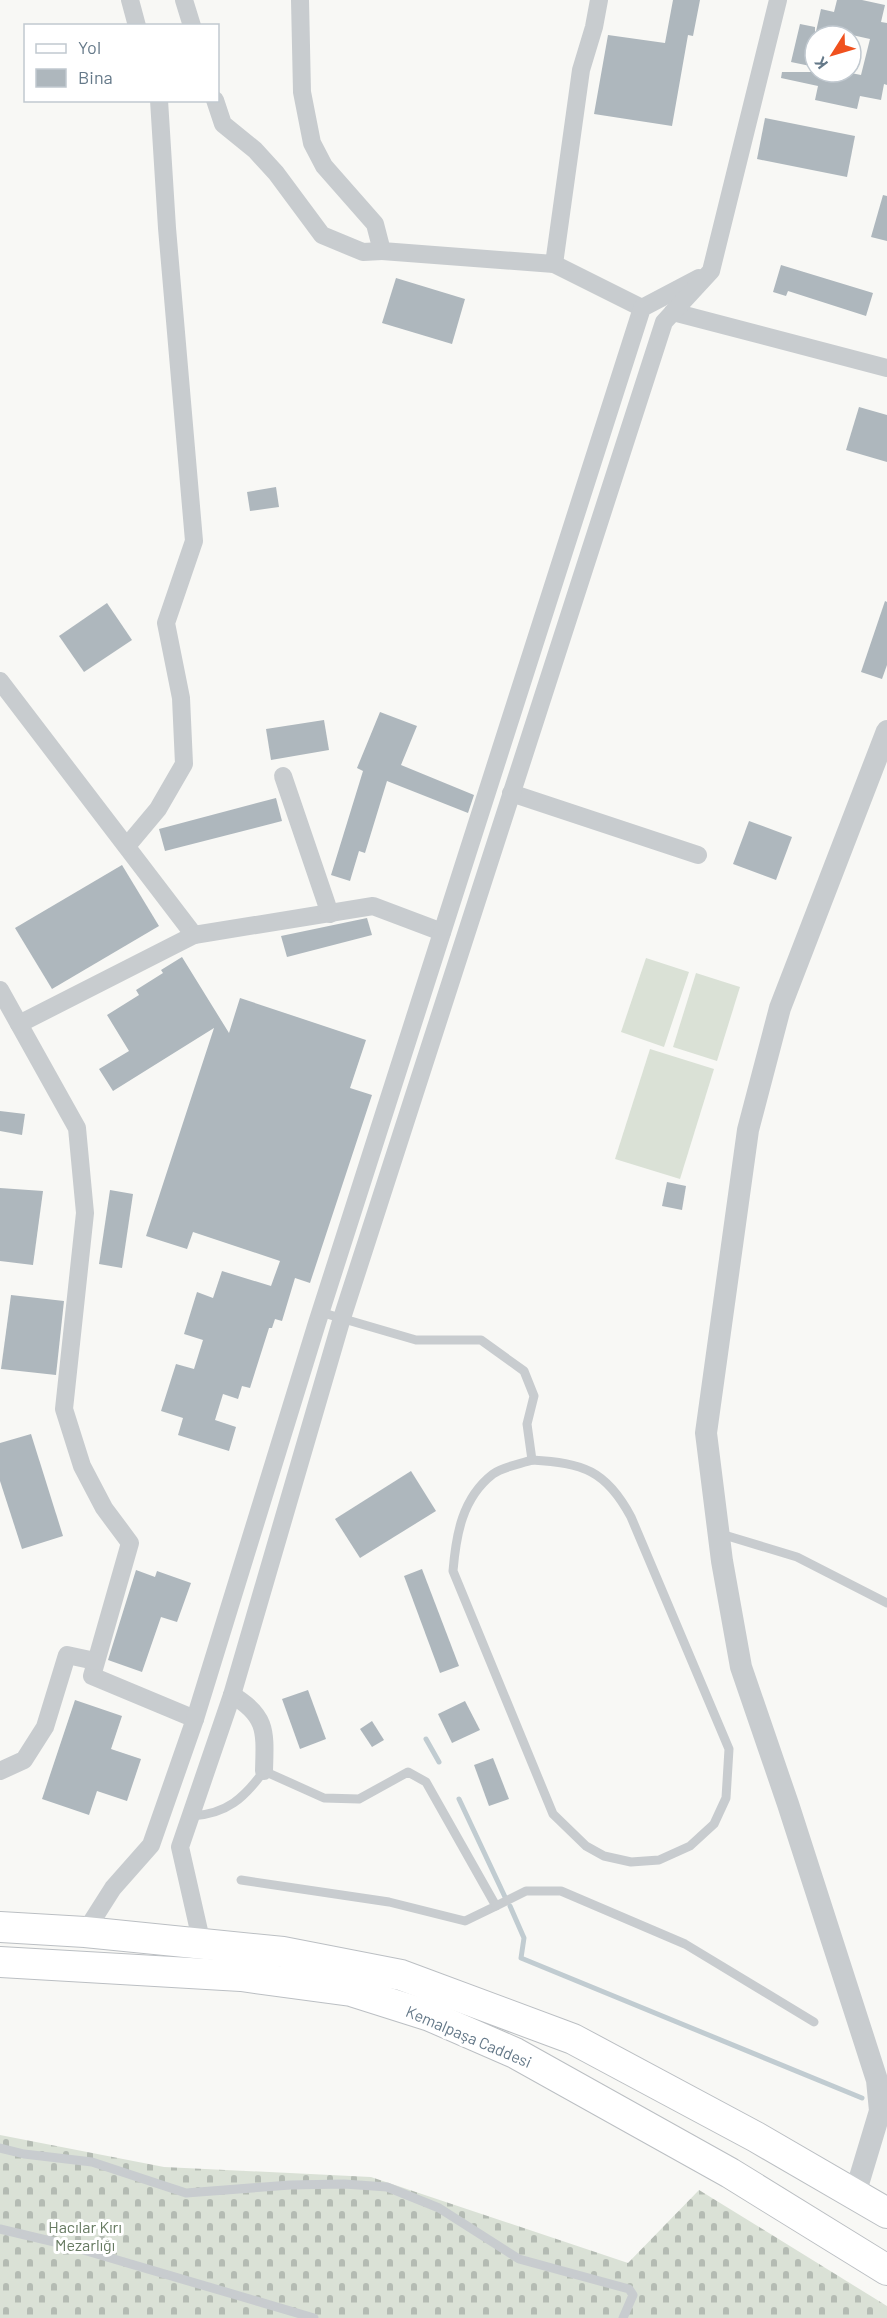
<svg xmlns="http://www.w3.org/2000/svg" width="887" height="2318" viewBox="0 0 887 2318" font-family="Barlow,sans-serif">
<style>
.grass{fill:#dae1d6}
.cemetery{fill:url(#cemetery-stones)}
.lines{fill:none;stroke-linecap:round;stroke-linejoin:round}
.stream{stroke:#c1ccd1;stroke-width:5}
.building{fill:#aeb7bd}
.primary-casing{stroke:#bbbfc3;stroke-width:32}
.service{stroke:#c8cccf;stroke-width:9}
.minor{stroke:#c8cccf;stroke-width:18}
.tertiary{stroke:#c8cccf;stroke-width:22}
.primary{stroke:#fff;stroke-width:30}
.labels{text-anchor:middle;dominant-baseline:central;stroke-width:6;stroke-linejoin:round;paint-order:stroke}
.street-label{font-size:16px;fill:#657989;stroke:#fff}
.park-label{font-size:16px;fill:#667a61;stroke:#fff}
</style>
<defs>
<pattern id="cemetery-stones" width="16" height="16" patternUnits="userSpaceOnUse" patternTransform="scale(1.5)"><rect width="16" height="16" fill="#dae1d6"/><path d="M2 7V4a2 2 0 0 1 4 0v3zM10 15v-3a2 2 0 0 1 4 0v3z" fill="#b4bbb3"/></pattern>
</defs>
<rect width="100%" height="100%" fill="#f8f8f5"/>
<!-- grass -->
<g class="grass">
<polygon points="646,958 689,972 664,1047 621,1032"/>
<polygon points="696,973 740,987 717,1061 673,1047"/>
<polygon points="650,1049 714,1069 680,1179 615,1159"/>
</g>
<!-- cemetery -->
<polygon class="cemetery" points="0,2135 164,2167 371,2177 628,2263 699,2190 887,2306 887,2318 0,2318"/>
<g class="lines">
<!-- stream -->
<g class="stream">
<polyline points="426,1739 439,1762"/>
<polyline points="459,1799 505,1897"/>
<polyline points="510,1906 524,1938 521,1958 862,2098"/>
</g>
</g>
<!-- building -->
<g class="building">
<polygon points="673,0 700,0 693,36 688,35 672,126 594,114 608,35 665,43"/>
<polygon points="837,0 862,0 885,5 881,22 887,23 887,85 884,84 881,100 860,96 857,109 815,100 818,86 781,78 782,72 846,72 861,75 870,39 834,31 833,36 815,36 815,67 791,62 800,24 815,27 815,36 821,9 834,12"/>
<polygon points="765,118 855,136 847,177 757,159"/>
<polygon points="883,195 887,196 887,241 871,237"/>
<polygon points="781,265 873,293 866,316 788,291 786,296 773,292"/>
<polygon points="396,278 465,299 452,344 382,323"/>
<polygon points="859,407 887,415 887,462 846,450"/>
<polygon points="276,487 279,507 250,511 247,492"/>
<polygon points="885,601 887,602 887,665 882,679 861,672"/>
<polygon points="107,603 132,640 84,672 59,636"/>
<polygon points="380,712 417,726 401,765 474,795 468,813 387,781 365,853 359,851 350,881 331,875 363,771 357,768"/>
<polygon points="324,720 329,750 271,760 266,729"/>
<polygon points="276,798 282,821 165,851 159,829"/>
<polygon points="749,821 792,837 776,880 733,864"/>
<polygon points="122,865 159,926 52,989 15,928"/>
<polygon points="367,918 372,935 287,957 281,936"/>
<polygon points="182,957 229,1033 240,998 366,1040 350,1088 372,1095 310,1283 295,1278 282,1321 275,1319 272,1328 269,1328 250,1388 242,1386 238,1399 223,1394 215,1420 236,1427 229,1451 178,1435 183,1418 161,1411 176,1364 194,1369 203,1340 184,1334 197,1292 213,1298 222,1271 271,1286 280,1261 193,1232 187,1249 146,1236 214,1028 113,1091 99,1069 129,1051 107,1015 139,995 136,990 163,973 161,970"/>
<polygon points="0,1111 25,1114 22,1135 0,1131"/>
<polygon points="667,1182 686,1186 682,1210 662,1206"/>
<polygon points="0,1188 43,1191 33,1265 0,1261"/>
<polygon points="110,1190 133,1194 122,1268 99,1264"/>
<polygon points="11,1295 64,1301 56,1375 1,1369"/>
<polygon points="31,1434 63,1536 22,1549 0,1481 0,1443"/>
<polygon points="411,1471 436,1511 360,1558 335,1519"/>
<polygon points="422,1569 459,1666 440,1673 404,1576"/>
<polygon points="136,1570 155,1577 157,1571 191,1583 177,1622 161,1617 142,1672 108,1660"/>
<polygon points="308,1690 326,1739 300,1749 282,1699"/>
<polygon points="75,1700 122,1716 111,1749 141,1759 127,1801 97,1791 89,1815 42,1799"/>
<polygon points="465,1701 480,1730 452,1743 438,1714"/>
<polygon points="372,1721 384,1740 372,1747 360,1729"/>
<polygon points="493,1758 509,1799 489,1806 474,1765"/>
</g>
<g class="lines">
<!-- primary casing -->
<g class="primary-casing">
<g id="primary">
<polyline points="0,1927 85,1932 283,1952 401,1975 573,2039 756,2137 887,2213"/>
<polyline points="0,1962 241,1976 351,1991 430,2016 515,2053 730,2173 887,2270"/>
</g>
</g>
<!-- service -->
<g class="service">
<polyline points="320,1312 416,1340 481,1340 524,1371 534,1396 527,1424 532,1460"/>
<path d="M532,1460c51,3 74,10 99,57l98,232 -3,49 -12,26 -24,22 -31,14 -28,2 -27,-6 -18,-10 -33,-32 -100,-243c3,-36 9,-73 40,-97 9,-7 27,-10 39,-14z"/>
<polyline points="721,1534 797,1557 887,1603"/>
<path d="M192,1816c35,-2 52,-18 72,-45l60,27 35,1 49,-27 18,10 70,124 -31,15 -76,-19 -148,-22"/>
<polyline points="496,1906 526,1891 561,1891 685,1944 814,2022"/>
<polyline points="0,2148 24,2154 92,2162 186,2193 290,2185 344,2184 387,2187 439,2208 519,2259 629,2289 633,2295 623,2318"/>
<polyline points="0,2229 63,2244 314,2318"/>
</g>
<!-- minor -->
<g class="minor">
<polyline points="130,0 137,26"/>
<polyline points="184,0 192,26"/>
<polyline points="300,0 302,92 312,143 324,166 375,224 382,251 554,264 642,308"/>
<polyline points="215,100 223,124 255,150 276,173 322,235 363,252 382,251"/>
<polyline points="554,264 581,70 594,27 599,0"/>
<polyline points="673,312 887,368"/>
<polyline points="0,681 194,935 373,906 442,932"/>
<polyline points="283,776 330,914"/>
<polyline points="511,793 698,855"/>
<polyline points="127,846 158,809 184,764 181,698 166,623 194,541 167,228 159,100"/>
<polyline points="0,990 77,1128 85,1213 64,1409 82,1466 104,1508 130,1543 92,1676 195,1719"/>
<polyline points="19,1024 194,935"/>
<path d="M232,1695c36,21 33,38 32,76"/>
<polyline points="0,1771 24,1760 45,1727 67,1655 95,1661"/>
<polyline points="85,1932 113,1888 151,1845 195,1719 317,1323 642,308 699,278"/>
<polyline points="202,1944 180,1847 232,1695 342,1318 664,322 711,271 778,0"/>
</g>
<!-- tertiary -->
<polyline class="tertiary" points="855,2194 880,2111 877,2080 788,1804 741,1667 722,1561 706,1433 748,1130 780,1008 887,731"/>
<!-- primary -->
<use href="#primary" class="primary"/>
</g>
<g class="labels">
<!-- street labels -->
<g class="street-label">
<text transform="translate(469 2036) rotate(23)">Kemalpaşa Caddesi</text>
</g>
<!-- park labels -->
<g class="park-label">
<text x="85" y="2226">Hacılar Kırı<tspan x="85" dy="18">Mezarlığı</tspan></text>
</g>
</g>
<!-- legend -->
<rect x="24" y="24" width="195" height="78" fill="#ffffff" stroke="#c1c9d0" stroke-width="1.5"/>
<rect x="36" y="44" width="30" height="9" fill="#ffffff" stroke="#c1c9d0" stroke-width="1.5"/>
<text x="78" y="54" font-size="18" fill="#657989">Yol</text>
<rect x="36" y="69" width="30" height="18" fill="#aeb7bd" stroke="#c1c9d0" stroke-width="1.5"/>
<text x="78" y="84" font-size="18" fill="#657989">Bina</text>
<!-- north arrow -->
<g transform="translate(833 54) rotate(233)"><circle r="28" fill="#ffffff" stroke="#c1c9d0" stroke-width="1.5"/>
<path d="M0-4.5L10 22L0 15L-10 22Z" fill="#f0511e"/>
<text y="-9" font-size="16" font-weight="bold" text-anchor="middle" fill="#657989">K</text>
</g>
</svg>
